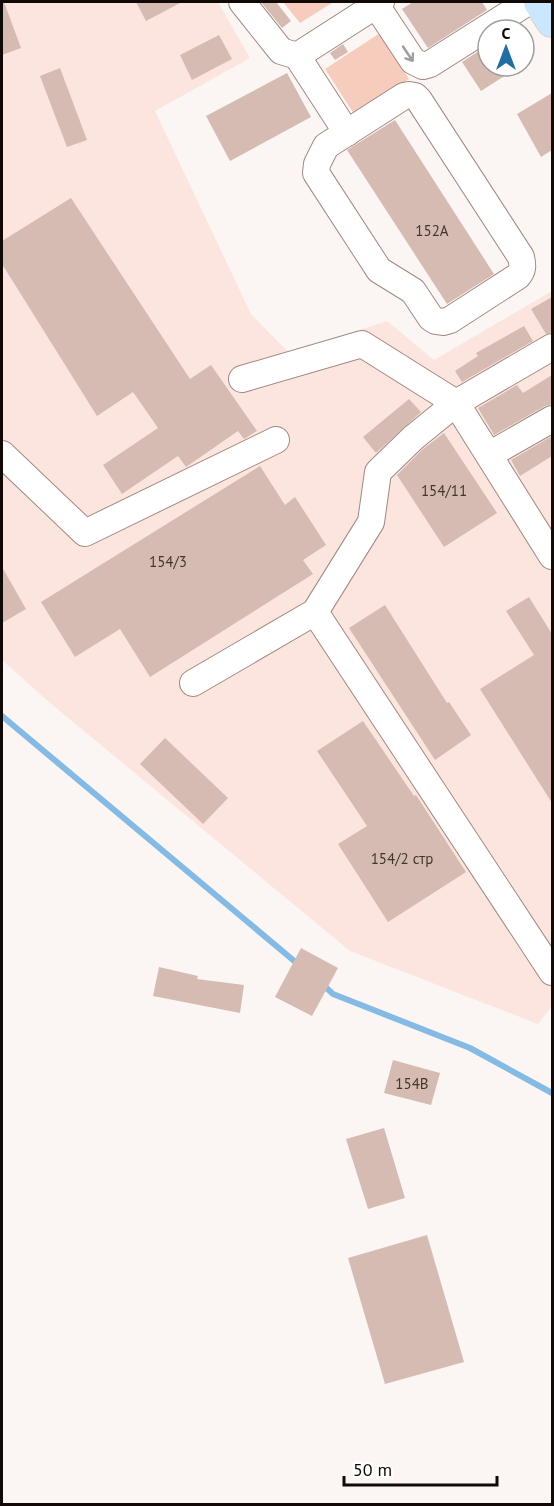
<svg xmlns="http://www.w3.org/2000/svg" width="554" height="1506" viewBox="0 0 554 1506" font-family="'PT Sans',sans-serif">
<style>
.built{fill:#fbe5de}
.green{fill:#f6ccbd}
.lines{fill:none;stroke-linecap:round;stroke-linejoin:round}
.stream{stroke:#84bae4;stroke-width:6}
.building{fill:#d6bbb2}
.minor-casing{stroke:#a28980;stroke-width:28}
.major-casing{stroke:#d4d3d2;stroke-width:34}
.minor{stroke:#fff;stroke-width:26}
.major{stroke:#cbe7fd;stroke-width:32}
.oneway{stroke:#a09d9b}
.labels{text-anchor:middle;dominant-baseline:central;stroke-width:4.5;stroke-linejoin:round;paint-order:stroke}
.number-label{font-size:15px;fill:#423631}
</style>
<rect width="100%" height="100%" fill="#fbf6f4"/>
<!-- built -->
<polygon class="built" points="2,2 218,2 250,58 155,111 251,314 289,353 387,321 434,360 552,291 552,1006 538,1024 350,951 50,703 2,660"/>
<!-- green -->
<g class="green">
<polygon points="283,2 331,2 332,3 300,23"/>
<polygon points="380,33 409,79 354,114 325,69"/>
</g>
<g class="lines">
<!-- stream -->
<g class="stream">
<polyline points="2,716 299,965"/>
<polyline points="321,983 333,994 470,1048 552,1093"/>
</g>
</g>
<!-- building -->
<g class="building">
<polygon points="2,2 4,2 21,48 2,55"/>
<polygon points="136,2 182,2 146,21"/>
<polygon points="261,2 276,2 291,21 282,28"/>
<polygon points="413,2 482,2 487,10 428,48 402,9"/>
<polygon points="219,35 232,59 192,80 180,55"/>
<polygon points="343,44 348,52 335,60 330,53"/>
<polygon points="488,45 488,66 520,66 481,91 462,62"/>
<polygon points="60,68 87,140 67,147 40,76"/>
<polygon points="287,73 311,117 230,161 206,116"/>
<polygon points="552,93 552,150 541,157 517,114"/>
<polygon points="395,120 494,274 447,304 347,150"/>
<polygon points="71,198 190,379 211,365 257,431 244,439 238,431 186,467 178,456 122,494 103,465 158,428 133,392 97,416 2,264 2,241"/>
<polygon points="552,297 552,332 546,334 531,309"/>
<polygon points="524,326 533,341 462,382 455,371 478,356 476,353"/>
<polygon points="552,375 552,404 545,406 494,435 478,408 517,385 523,393"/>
<polygon points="409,399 421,412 376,453 363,437"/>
<polygon points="444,433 497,513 444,547 397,475 423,449"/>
<polygon points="552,436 552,456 520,476 511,460"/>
<polygon points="260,466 285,505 295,497 326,545 303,560 313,574 150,677 120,629 75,657 41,602"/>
<polygon points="2,567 26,609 2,623"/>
<polygon points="529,597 552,634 552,803 480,689 534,655 506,611"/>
<polygon points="385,605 447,703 449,702 471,735 435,760 349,628"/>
<polygon points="363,721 414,796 416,795 466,872 388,922 338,844 367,826 317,751"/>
<polygon points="165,738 228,798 203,824 140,764"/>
<polygon points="301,948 338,968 312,1016 275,997"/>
<polygon points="159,967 198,976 197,979 244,985 240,1013 153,996"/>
<polygon points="393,1060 440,1073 431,1105 384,1093"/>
<polygon points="384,1128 405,1198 368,1209 346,1139"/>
<polygon points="427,1235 464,1362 385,1384 348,1258"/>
</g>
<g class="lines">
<!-- minor casing -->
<g class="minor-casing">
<g id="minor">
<polyline points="242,2 281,51 297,56 347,133"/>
<polyline points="376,5 413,61 423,66 430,64 528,2"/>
<polyline points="297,56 381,2"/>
<path d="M409,95l6,1 4,4 102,157c2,9 2,13 -3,19l-68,44 -7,2 -7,-1 -5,-3 -18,-27 -34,-21 -63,-97 1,-9 9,-18 78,-50z"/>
<polyline points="552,347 456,403 552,556"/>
<polyline points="2,454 85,533 276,440"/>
<polyline points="489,455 552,419"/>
<polyline points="315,612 552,972"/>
<polyline points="193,683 315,612 371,522 378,472 413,438 456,403 362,344 242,379"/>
</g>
</g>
<!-- major casing -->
<g class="major-casing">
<polyline id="major" points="540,2 552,21"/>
</g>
<!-- minor -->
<use href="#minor" class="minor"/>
<!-- major -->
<use href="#major" class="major"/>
</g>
<!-- one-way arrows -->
<defs><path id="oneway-shaft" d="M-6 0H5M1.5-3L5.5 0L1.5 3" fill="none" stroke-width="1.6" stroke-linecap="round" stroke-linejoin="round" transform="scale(1.5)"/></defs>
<use class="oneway" href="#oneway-shaft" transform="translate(408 54) rotate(56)"/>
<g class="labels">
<!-- number labels -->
<g class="number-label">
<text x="432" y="230">152А</text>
<text x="444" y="490">154/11</text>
<text x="168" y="561">154/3</text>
<text x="402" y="858">154/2 стр</text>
<text x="412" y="1083">154В</text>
</g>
</g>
<!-- border -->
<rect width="554" height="1506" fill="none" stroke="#110906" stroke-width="6"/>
<!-- north arrow -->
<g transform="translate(506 48)"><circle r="28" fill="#ffffff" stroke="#a09d9b" stroke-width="1.5"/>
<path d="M0-4.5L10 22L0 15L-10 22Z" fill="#216ea1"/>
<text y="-9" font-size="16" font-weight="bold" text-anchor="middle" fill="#110906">С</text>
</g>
<!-- scale -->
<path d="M344 1476v9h153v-9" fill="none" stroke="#110906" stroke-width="3"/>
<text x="353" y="1476" font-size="18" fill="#110906" stroke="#ffffff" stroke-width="4.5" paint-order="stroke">50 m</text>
</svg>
